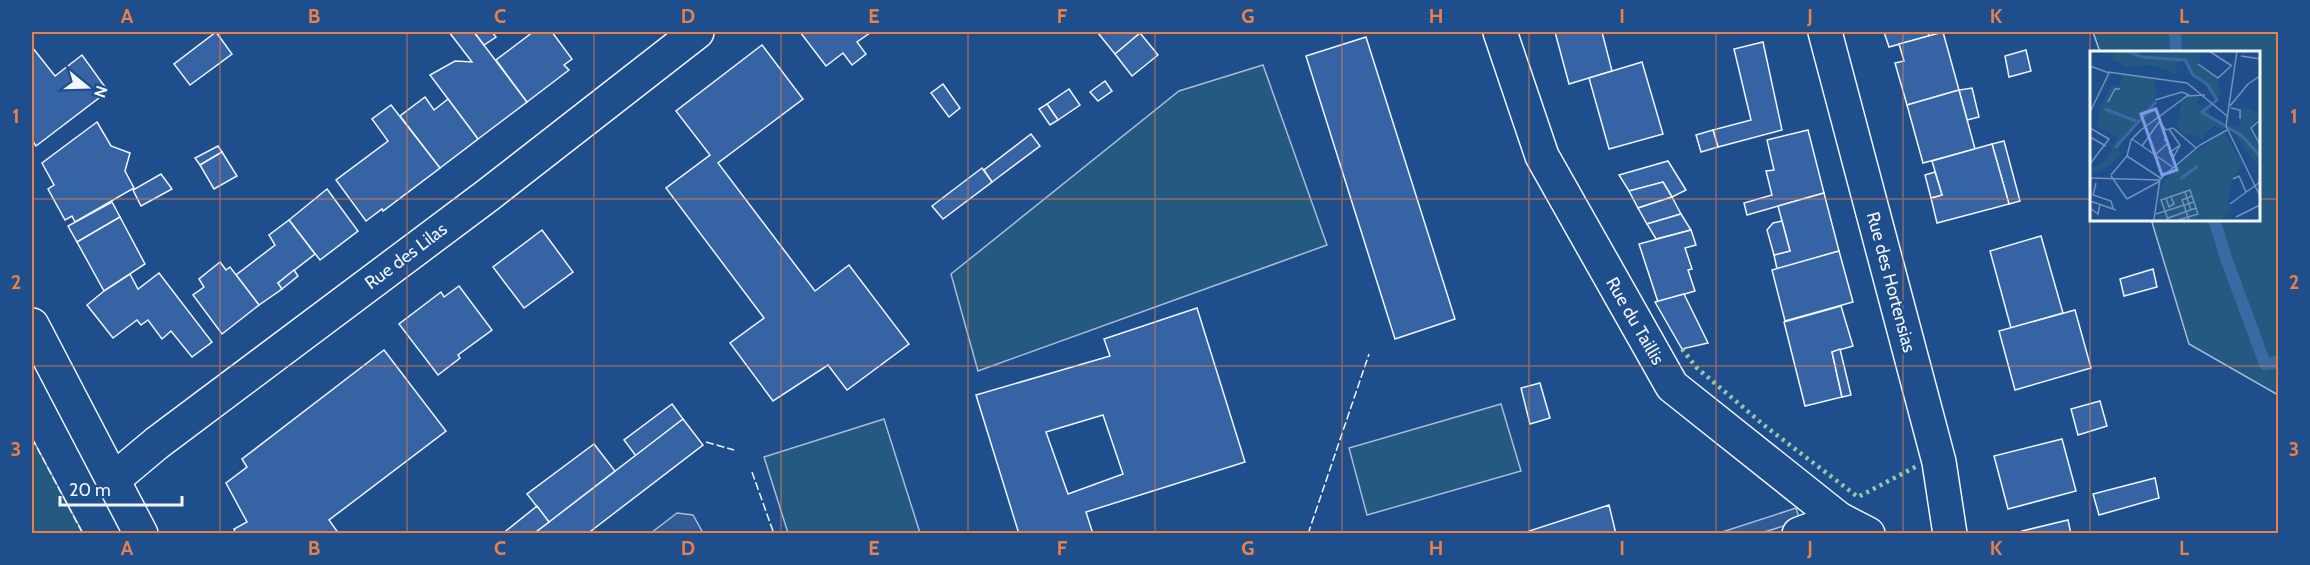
<svg xmlns="http://www.w3.org/2000/svg" width="2310" height="565" viewBox="0 0 2310 565" font-family="Cabin,sans-serif">
<style>
.green{fill:#245a82;stroke:#a8bbd7;stroke-width:1.5}
.parking{fill:#305b95;stroke:#a8bbd7;stroke-width:1.5}
.lines{fill:none;stroke-linecap:round;stroke-linejoin:round}
.stream{stroke:#3b69a3;stroke-width:12}
.building{fill:#3563a3;stroke:#f2f6ff;stroke-width:1.5;fill-rule:evenodd}
.minor-casing{stroke:#f2f6ff;stroke-width:36}
.tertiary-casing{stroke:#f2f6ff;stroke-width:36}
.minor{stroke:#1f4e8c;stroke-width:33}
.tertiary{stroke:#1f4e8c;stroke-width:33}
.hedge{stroke:#97c8a6;stroke-width:4.5;stroke-dasharray:3 4.5;stroke-linecap:butt}
.fence{stroke:#f2f6ff;stroke-width:1.5;stroke-dasharray:8 3;stroke-linecap:butt}
.grid{fill:none;stroke:#ea8049;stroke-width:1.5;stroke-opacity:0.55}
.labels{text-anchor:middle;dominant-baseline:central;stroke-width:4.5;stroke-linejoin:round;paint-order:stroke}
.street-label{font-size:18px;fill:#f2f6ff;stroke:#1f4e8c}
.inset-river{fill:none;stroke:#3b69a3;stroke-width:3}
.inset-road{fill:none;stroke:#7391ba;stroke-width:1.5}
.view{fill:#7d9aea;fill-opacity:0.15;stroke:#7d9aea;stroke-width:3}
.inset-edge{fill:none;stroke:#f2f6ff;stroke-width:3}
.neatline{fill:none;stroke:#ea8049;stroke-width:2}
.grid-label{font-size:20px;text-anchor:middle;font-weight:bold;fill:#ea8049}
</style>
<rect width="100%" height="100%" fill="#1f4e8c"/>
<!-- green -->
<g class="green">
<polygon points="2093,32 2278,32 2278,395 2189,344 2151,219 2258,219 2258,52 2100,52"/>
<polygon points="1263,65 1327,245 978,371 951,274 1179,91"/>
<polygon points="1501,404 1521,471 1367,515 1349,448"/>
<polygon points="884,419 920,533 788,533 764,457"/>
<polygon points="32,438 83,533 32,533"/>
</g>
<!-- parking -->
<g class="parking">
<polygon points="1796,508 1800,521 1761,533 1716,534"/>
<polygon points="677,513 693,515 703,533 651,533"/>
</g>
<g class="lines">
<!-- stream -->
<g class="stream">
<polyline points="2175,32 2176,52"/>
<polyline points="2214,219 2226,258 2265,364 2278,362"/>
</g>
</g>
<!-- building -->
<g class="building">
<polygon points="216,32 232,54 190,85 174,64"/>
<polygon points="449,32 474,32 527,102 478,139 430,75 455,61 472,62"/>
<polygon points="474,32 492,32 496,37 484,45"/>
<polygon points="533,32 552,32 572,59 564,65 569,70 527,102 496,60"/>
<polygon points="800,32 869,32 870,33 857,42 866,54 852,65 843,53 826,66"/>
<polygon points="1101,32 1139,32 1140,33 1115,54 1098,33"/>
<polygon points="1555,32 1602,32 1612,71 1569,84"/>
<polygon points="1884,32 1928,32 1929,36 1889,47"/>
<polygon points="1943,32 1959,90 1907,105 1895,63 1904,61 1899,44"/>
<polygon points="1140,33 1158,55 1132,76 1115,54"/>
<polygon points="1366,37 1455,319 1395,339 1306,56"/>
<polygon points="1763,42 1782,130 1718,147 1713,130 1751,120 1734,49"/>
<polygon points="762,45 803,99 718,163 815,291 849,265 909,344 847,390 828,365 773,401 730,343 764,318 666,188 710,155 676,111"/>
<polygon points="32,47 55,76 82,55 108,91 36,146 32,140"/>
<polygon points="2026,50 2031,71 2009,77 2005,56"/>
<polygon points="1642,62 1663,134 1609,149 1589,78"/>
<polygon points="1105,81 1112,91 1098,101 1090,92"/>
<polygon points="943,84 960,108 949,117 931,93"/>
<polygon points="1972,88 1979,117 1967,120 1959,90"/>
<polygon points="1069,89 1080,105 1058,120 1047,104"/>
<polygon points="1959,90 1975,149 1923,163 1907,105"/>
<polygon points="425,97 434,110 448,99 478,139 440,168 400,116"/>
<polygon points="1047,104 1058,120 1050,125 1039,109"/>
<polygon points="391,105 440,168 383,211 382,209 366,221 336,180 388,141 372,119"/>
<polygon points="97,122 111,146 130,153 125,171 134,188 75,222 72,216 65,220 48,189 54,185 42,163"/>
<polygon points="1713,130 1718,147 1701,152 1696,135"/>
<polygon points="1808,130 1824,193 1747,215 1744,203 1772,195 1766,171 1774,170 1767,140"/>
<polygon points="1031,134 1040,146 992,182 984,170"/>
<polygon points="2004,141 2020,201 2009,204 1992,144"/>
<polygon points="1992,144 2009,204 1937,223 1931,198 1942,195 1932,161"/>
<polygon points="218,146 222,152 200,165 195,158"/>
<polygon points="222,152 237,176 214,189 200,165"/>
<polygon points="1668,161 1686,190 1672,197 1663,182 1629,191 1619,175"/>
<polygon points="982,168 992,182 943,219 932,206"/>
<polygon points="1935,172 1942,195 1931,198 1925,175"/>
<polygon points="161,174 172,189 141,206 133,190"/>
<polygon points="1663,182 1672,197 1638,208 1629,191"/>
<polygon points="327,189 358,231 320,260 289,220"/>
<polygon points="1824,193 1839,251 1777,269 1774,255 1790,251 1778,206"/>
<polygon points="1672,197 1681,214 1647,224 1638,208"/>
<polygon points="112,202 120,217 77,242 68,226"/>
<polygon points="1681,214 1691,230 1656,239 1647,224"/>
<polygon points="120,217 145,264 104,291 77,242"/>
<polygon points="289,220 315,254 278,283 282,289 259,305 236,275 275,245 269,235"/>
<polygon points="1782,221 1790,251 1774,255 1767,230 1773,223"/>
<polygon points="542,230 573,272 524,308 493,267"/>
<polygon points="1691,230 1696,245 1685,248 1692,269 1688,270 1695,291 1658,302 1639,244"/>
<polygon points="2041,236 2063,313 2011,328 1990,251"/>
<polygon points="1839,251 1853,302 1785,321 1772,270"/>
<polygon points="220,262 226,270 230,267 259,305 222,334 193,295 204,287 199,279"/>
<polygon points="2153,269 2157,287 2124,296 2120,279"/>
<polygon points="294,270 298,276 282,289 278,283"/>
<polygon points="159,273 212,342 192,357 171,331 162,339 148,320 141,325 137,320 113,338 87,305 104,291 130,274 138,289"/>
<polygon points="459,286 492,330 458,355 460,358 438,375 399,324 441,292 444,297"/>
<polygon points="1684,294 1708,343 1682,349 1655,302"/>
<polygon points="1841,306 1853,346 1832,352 1842,397 1805,406 1784,322"/>
<path d="M1197,308l48,154 -159,50 7,22h-74l-43,-139 134,-39 -6,-17zM1103,415l20,59 -55,20 -22,-62z"/>
<polygon points="2075,310 2091,368 2015,390 1999,331"/>
<polygon points="1840,349 1851,395 1842,397 1832,352"/>
<polygon points="384,350 446,431 329,520 339,534 236,534 234,529 247,522 226,483 247,467 242,459"/>
<polygon points="1540,383 1550,418 1530,424 1521,388"/>
<polygon points="2100,401 2107,426 2078,435 2071,409"/>
<polygon points="672,404 683,419 636,456 624,440"/>
<polygon points="683,419 703,445 587,534 533,534"/>
<polygon points="2062,439 2076,491 2008,509 1994,456"/>
<polygon points="594,444 615,471 549,522 527,494"/>
<polygon points="2155,478 2159,498 2099,515 2093,494"/>
<polygon points="1609,505 1616,534 1520,534"/>
<polygon points="537,506 549,522 533,534 502,534"/>
<polygon points="2068,520 2071,534 2023,534 2022,531"/>
</g>
<g class="lines">
<!-- minor casing -->
<g class="minor-casing">
<g id="minor">
<polyline points="1500,32 1542,156 1672,386 1839,519 1868,534"/>
<polyline points="1825,32 1939,462 1950,534"/>
<polyline points="114,479 157,443 488,195 697,32"/>
<polyline points="1799,534 1839,519"/>
</g>
</g>
<!-- tertiary casing -->
<g class="tertiary-casing">
<polyline id="tertiary" points="32,325 141,534"/>
</g>
<!-- minor -->
<use href="#minor" class="minor"/>
<!-- tertiary -->
<use href="#tertiary" class="tertiary"/>
<!-- hedge -->
<polyline class="hedge" points="1682,349 1697,368 1765,426 1858,497 1917,466"/>
<!-- fence -->
<g class="fence">
<polyline points="32,438 83,534"/>
<polyline points="706,442 734,450"/>
<polyline points="752,472 774,534"/>
<polyline points="1308,534 1369,354"/>
</g>
</g>
<!-- grid -->
<path class="grid" d="M220,32v502M407,32v502M594,32v502M781,32v502M968,32v502M1155,32v502M1342,32v502M1529,32v502M1716,32v502M1903,32v502M2090,32v502M32,199h2059M2258,199h20M32,366h2246"/>
<g class="labels">
<!-- street labels -->
<g class="street-label">
<text transform="translate(406 256) rotate(-37)">Rue des Lilas</text>
<text transform="translate(1891 282) rotate(75)">Rue des Hortensias</text>
<text transform="translate(1635 321) rotate(60)">Rue du Taillis</text>
</g>
</g>
<!-- overview -->
<g transform="translate(2090 51)">
<rect width="170" height="170" fill="#1f4e8c"/>
<path d="M26,0h23l4,4 56,-4 1,16 17,10 4,16 -5,4 -9,-13 -14,-9 -9,-16 -5,1 -4,13 -23,-8 -25,2 -16,-8zM33,23l30,5 3,11 -5,24 -19,14 -13,19 1,8 -11,11 -19,10v-7l15,-7 7,-11 -3,-9 5,2 3,-7 -20,-11 3,-16 -3,-4 5,-1 10,-20 6,2zM99,45l10,1 -3,8 12,2 3,10 14,11 -7,1 -3,-4 -11,8v6l-20,-6 -9,-11 5,-3v-15zM157,57l12,6 -9,13 9,20v21l-31,-44 12,4v-19zM134,81l18,32 -10,16 -4,24 4,6 -11,10h-60l-4,-3 7,-3 -5,-19 7,-16 20,-21z" fill="#245a82"/>
<path class="inset-river" d="M37,0l15,6 43,3 8,15 14,9 10,16 -15,12 40,24 18,20M15,58l31,12M25,97l41,-46M90,128l18,-13"/>
<path class="inset-road" d="M119,0l23,15M147,0l-11,75 34,70M151,5l19,3M108,13l20,14 13,-12M0,15l19,7 -19,39M18,21l79,11 40,33M65,49l27,-8 7,3M18,51l7,-13h5M140,55l18,-22 12,-8M141,57l9,2v9M169,70l-8,7 9,17M69,71l7,8 7,-2 23,20M0,77l19,11 -19,25M0,86l16,9M42,88l42,29M52,95l17,-24M79,102l11,-8 -11,-16M79,102l5,3 6,-11M65,104l13,-12 -4,-4M37,105l4,-16 10,-10 46,-34 18,-1M37,105l35,23M21,124l16,-19M21,125l16,23M0,127l70,2M143,128l6,-3 7,16M6,132l-3,12 18,6 2,7M95,141l6,18M76,147l3,9 5,-3 -3,-7M37,148l33,-18M0,150l26,9M140,153l30,-22M0,157l8,6 2,-10M66,163l38,-12M146,166l24,-12M78,167l28,-10M64,169l6,-41 40,-34 27,-15M78,169l-7,-20 29,-10 8,24 -20,6M99,169l-7,-20 10,-4"/>
<path class="view" d="M66,58l21,61 -15,5 -21,-61z"/>
<rect width="170" height="170" class="inset-edge"/>
</g>
<!-- border -->
<rect width="2310" height="565" fill="none" stroke="#1f4e8c" stroke-width="66"/>
<!-- north arrow -->
<g transform="translate(87 87) rotate(109)" stroke="#1f4e8c" stroke-width="4.5" paint-order="stroke">
<path d="M0-4.5L10 22L0 15L-10 22Z" fill="#f2f6ff"/>
<text y="-9" font-size="16" font-weight="bold" text-anchor="middle" fill="#f2f6ff">N</text>
</g>
<!-- scale -->
<path d="M60 496v9h122v-9" fill="none" stroke="#f2f6ff" stroke-width="3"/>
<text x="69" y="496" font-size="18" fill="#f2f6ff" stroke="#1f4e8c" stroke-width="4.5" paint-order="stroke">20 m</text>
<rect x="33" y="33" width="2244" height="499" class="neatline"/>
<g class="grid-label">
<text x="127" y="23">A</text>
<text x="314" y="23">B</text>
<text x="500" y="23">C</text>
<text x="688" y="23">D</text>
<text x="874" y="23">E</text>
<text x="1062" y="23">F</text>
<text x="1248" y="23">G</text>
<text x="1436" y="23">H</text>
<text x="1622" y="23">I</text>
<text x="1810" y="23">J</text>
<text x="1996" y="23">K</text>
<text x="2184" y="23">L</text>
<text x="16" y="123">1</text>
<text x="2294" y="123">1</text>
<text x="16" y="289">2</text>
<text x="2294" y="289">2</text>
<text x="16" y="456">3</text>
<text x="2294" y="456">3</text>
<text x="127" y="555">A</text>
<text x="314" y="555">B</text>
<text x="500" y="555">C</text>
<text x="688" y="555">D</text>
<text x="874" y="555">E</text>
<text x="1062" y="555">F</text>
<text x="1248" y="555">G</text>
<text x="1436" y="555">H</text>
<text x="1622" y="555">I</text>
<text x="1810" y="555">J</text>
<text x="1996" y="555">K</text>
<text x="2184" y="555">L</text>
</g>
</svg>
